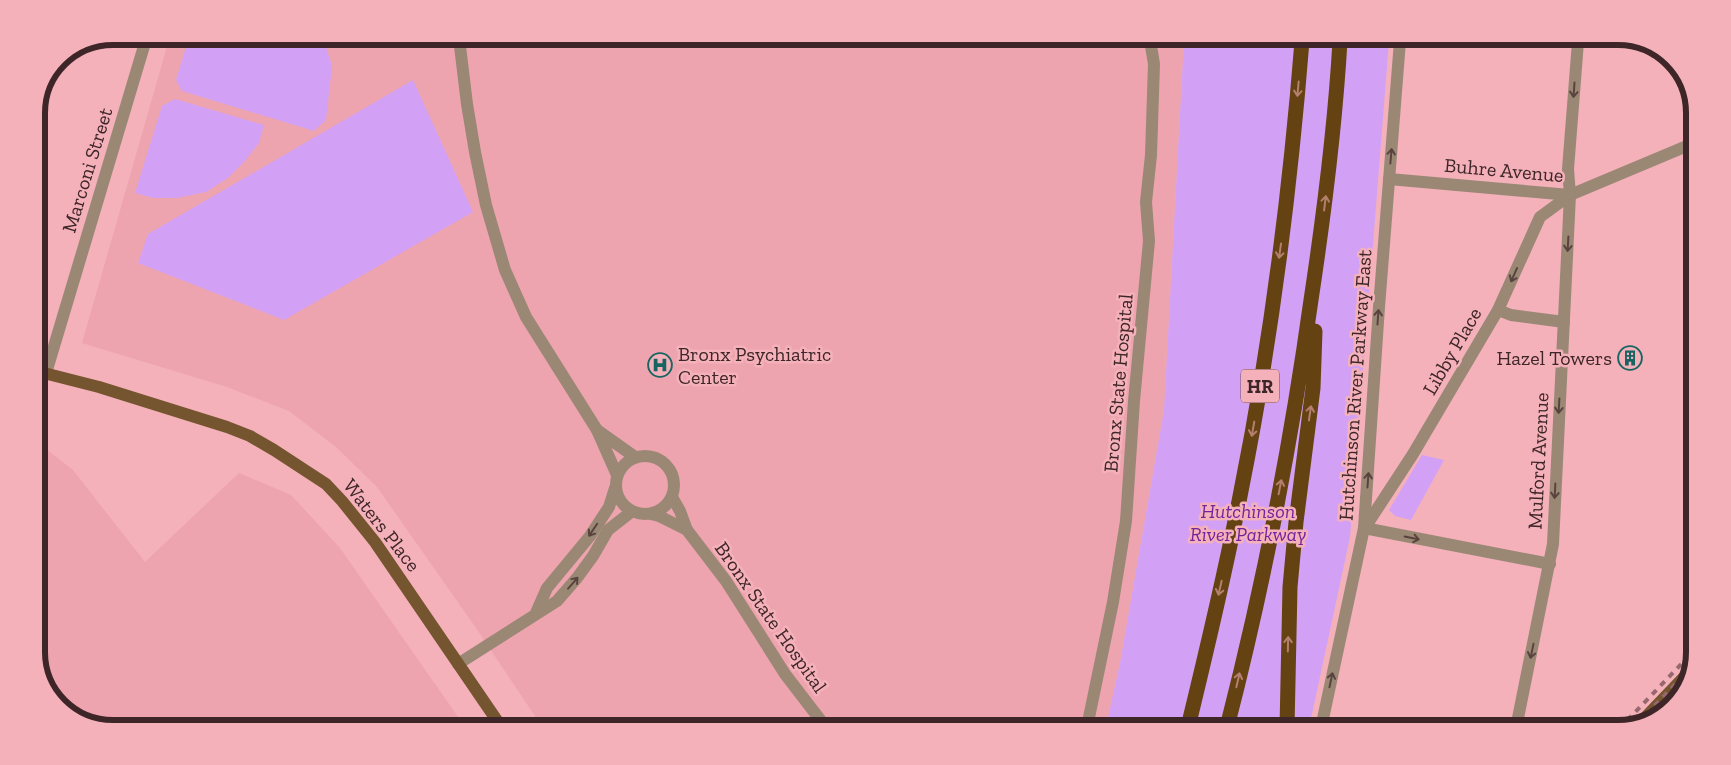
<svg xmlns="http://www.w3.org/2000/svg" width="1731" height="765" viewBox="0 0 1731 765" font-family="'Zilla Slab',serif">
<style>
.built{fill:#eea4ae}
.green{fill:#d2a1f5}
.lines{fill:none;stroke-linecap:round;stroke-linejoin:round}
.minor{stroke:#9a8875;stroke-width:12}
.major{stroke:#74552f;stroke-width:12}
.highway{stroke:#654211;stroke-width:15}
.rail{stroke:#97696f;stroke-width:4;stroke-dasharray:6 6;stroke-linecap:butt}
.oneway{stroke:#b47f6e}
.oneway2{stroke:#5a433f}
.labels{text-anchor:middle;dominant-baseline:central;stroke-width:5;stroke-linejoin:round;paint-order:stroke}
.shield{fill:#f4b1ba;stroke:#754f54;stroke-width:1}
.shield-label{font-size:19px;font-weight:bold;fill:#3e2528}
.street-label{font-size:20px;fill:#3e2528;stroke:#f4b1ba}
.poi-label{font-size:20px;fill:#3e2528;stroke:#f4b1ba;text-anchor:start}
.park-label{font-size:20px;font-style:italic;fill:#72249d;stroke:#f4b1ba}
.rim{fill:none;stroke:#3e2528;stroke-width:6}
</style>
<rect width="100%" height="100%" fill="#f4b1ba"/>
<!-- built -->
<g class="built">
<polygon points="170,36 1184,40 1164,410 1120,663 1106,727 541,725 476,628 377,487 336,447 289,411 227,387 82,343"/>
<polygon points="36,441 73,470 145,562 239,473 291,495 340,548 463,724 84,723 52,699 36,658"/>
</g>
<!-- green -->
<g class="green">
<polygon points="189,37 332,37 324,41 332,66 326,120 314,131 182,91 176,80"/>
<polygon points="1184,40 1389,41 1350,537 1309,728 1106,727 1120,663 1164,410"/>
<polygon points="413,80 473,212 284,320 138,263 148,234"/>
<polygon points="175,99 264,125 259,143 244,162 228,178 206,192 177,198 153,198 135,193 162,106"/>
<polygon points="1422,455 1444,460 1411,520 1395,516 1389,510"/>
</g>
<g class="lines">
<!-- minor -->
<g class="minor">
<polyline points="459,38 467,104 475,152 486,205 505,270 526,317 597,430 617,475"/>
<polyline points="1389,179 1570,195 1694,143"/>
<polyline points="1498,310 1511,315 1564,322"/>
<polyline points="46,373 147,36"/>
<polyline points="597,430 635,457"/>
<circle cx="645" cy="485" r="29"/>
<polyline points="672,497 680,511 687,530 726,581 785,674 825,726"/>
<polyline points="651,514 659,516 687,530"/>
<polyline points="1366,526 1413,454 1498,310 1540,217 1570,195"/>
<polyline points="1364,528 1550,564"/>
<polyline points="536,613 547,588 590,536 609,507 615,488"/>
<polyline points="458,664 557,601 577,578 593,556 608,530 631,512"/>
<polyline points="1087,727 1113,602 1126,521 1134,401 1149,241 1146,202 1151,155 1154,64 1150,40"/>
<polyline points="1321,728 1364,528 1379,307 1400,41"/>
<polyline points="1516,728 1553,544 1570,195 1568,169 1578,42"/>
</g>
<!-- major -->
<g class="major">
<polyline points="36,371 99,387 227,427 250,436 274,450 326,484 342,501 375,542 500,725"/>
<polyline points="1641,722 1689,672"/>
</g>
<!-- highway -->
<g class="highway">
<path d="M1188,727c19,-78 38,-157 53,-236 30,-149 49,-299 61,-450"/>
<path d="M1227,727c36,-140 64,-283 84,-427 13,-86 24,-172 29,-259"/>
<polyline points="1287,728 1290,587 1296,522 1313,388 1315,331"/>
</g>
<!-- rail -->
<g class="rail">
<polyline points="1655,718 1685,686"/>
<polyline points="1638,723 1689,670"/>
<polyline points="1619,729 1689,656"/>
</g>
</g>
<!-- one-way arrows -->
<defs><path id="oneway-shaft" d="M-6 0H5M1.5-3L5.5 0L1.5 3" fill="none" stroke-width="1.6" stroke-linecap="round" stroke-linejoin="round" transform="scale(1.25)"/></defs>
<g class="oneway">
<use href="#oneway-shaft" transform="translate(1298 89) rotate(95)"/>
<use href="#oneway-shaft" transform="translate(1325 203) rotate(-83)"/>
<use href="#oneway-shaft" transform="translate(1280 251) rotate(98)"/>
<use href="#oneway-shaft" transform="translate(1310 413) rotate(-82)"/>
<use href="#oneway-shaft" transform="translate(1253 429) rotate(100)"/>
<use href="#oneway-shaft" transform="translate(1280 487) rotate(-79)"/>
<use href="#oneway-shaft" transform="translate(1220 588) rotate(103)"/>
<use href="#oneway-shaft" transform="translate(1288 644) rotate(-89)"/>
<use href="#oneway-shaft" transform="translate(1238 680) rotate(-77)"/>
</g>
<g class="oneway2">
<use href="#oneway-shaft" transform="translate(1574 90) rotate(94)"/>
<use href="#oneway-shaft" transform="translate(1391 156) rotate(-85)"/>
<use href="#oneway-shaft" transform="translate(1568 244) rotate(93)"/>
<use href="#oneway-shaft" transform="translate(1514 275) rotate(114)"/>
<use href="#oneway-shaft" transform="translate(1378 317) rotate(-86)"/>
<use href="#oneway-shaft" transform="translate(1559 406) rotate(93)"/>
<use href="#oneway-shaft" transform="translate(1368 480) rotate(-86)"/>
<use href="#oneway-shaft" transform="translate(1555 491) rotate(93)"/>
<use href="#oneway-shaft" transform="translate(593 530) rotate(124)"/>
<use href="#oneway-shaft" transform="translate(1412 538) rotate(11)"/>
<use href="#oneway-shaft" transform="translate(573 583) rotate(-49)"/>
<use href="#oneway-shaft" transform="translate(1532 651) rotate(102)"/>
<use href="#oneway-shaft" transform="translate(1331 680) rotate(-78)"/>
</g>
<!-- icons -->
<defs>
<g id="building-ring" transform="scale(1.25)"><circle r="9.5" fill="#f4b1ba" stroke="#176562" stroke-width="1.5"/><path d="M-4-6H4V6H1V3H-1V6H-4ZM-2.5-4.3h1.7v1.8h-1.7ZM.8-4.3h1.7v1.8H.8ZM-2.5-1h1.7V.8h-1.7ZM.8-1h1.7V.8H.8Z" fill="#176562"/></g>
<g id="hospital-ring" transform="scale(1.25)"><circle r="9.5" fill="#f4b1ba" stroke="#176562" stroke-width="1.5"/><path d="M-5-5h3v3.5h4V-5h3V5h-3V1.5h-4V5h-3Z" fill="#176562"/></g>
</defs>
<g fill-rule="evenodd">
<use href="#building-ring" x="1630" y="358"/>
<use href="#hospital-ring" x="660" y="365"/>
</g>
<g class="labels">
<!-- shield labels -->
<rect class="shield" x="1241" y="369.5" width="38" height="33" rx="4"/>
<g class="shield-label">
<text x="1260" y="386">HR</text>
</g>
<!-- street labels -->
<g class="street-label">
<text transform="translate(87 170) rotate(-73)">Marconi Street</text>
<text transform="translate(1504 170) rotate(5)">Buhre Avenue</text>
<text transform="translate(1452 351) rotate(-60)">Libby Place</text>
<text transform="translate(1118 383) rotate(-85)">Bronx State Hospital</text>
<text transform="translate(1355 385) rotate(-86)">Hutchinson River Parkway East</text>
<text transform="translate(1538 461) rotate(-87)">Mulford Avenue</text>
<text transform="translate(382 525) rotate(52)">Waters Place</text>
<text transform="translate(771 617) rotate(55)">Bronx State Hospital</text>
</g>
<!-- poi labels -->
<g class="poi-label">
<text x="678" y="354">Bronx Psychiatric<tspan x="678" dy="23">Center</tspan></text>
<text x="1612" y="358" text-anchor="end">Hazel Towers</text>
</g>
<!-- park labels -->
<g class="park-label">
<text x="1248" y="511">Hutchinson<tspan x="1248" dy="23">River Parkway</tspan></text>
</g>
</g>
<!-- crop -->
<path d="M0 0H1731V765H0ZM113 45H1618A68 68 0 0 1 1686 113V652A68 68 0 0 1 1618 720H113A68 68 0 0 1 45 652V113A68 68 0 0 1 113 45Z" fill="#f4b1ba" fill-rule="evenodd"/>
<path class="rim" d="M113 45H1618A68 68 0 0 1 1686 113V652A68 68 0 0 1 1618 720H113A68 68 0 0 1 45 652V113A68 68 0 0 1 113 45Z"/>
</svg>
